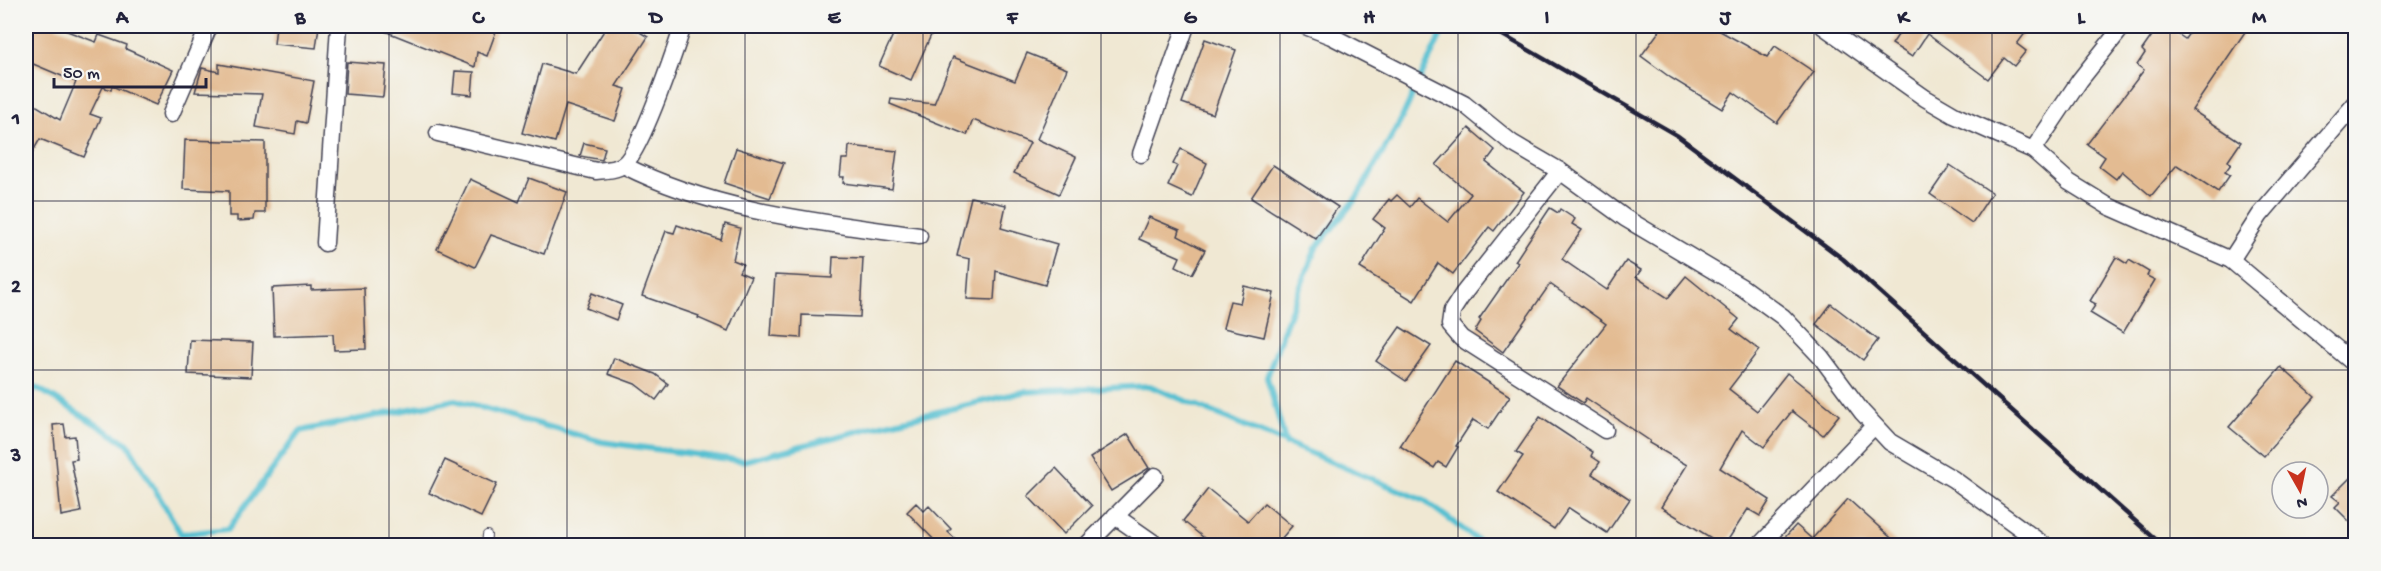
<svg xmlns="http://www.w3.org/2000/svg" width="2381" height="571" viewBox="0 0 2381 571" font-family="'Gochi Hand',sans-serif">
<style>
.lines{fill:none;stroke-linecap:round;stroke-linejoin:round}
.stream{stroke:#56c0d1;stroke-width:6}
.building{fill:#e3bb92}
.lane-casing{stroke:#414052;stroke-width:10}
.street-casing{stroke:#414052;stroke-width:19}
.lane{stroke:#fff;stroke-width:8}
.street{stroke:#fff;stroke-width:16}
.rail{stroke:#22223b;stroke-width:4.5}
.grid{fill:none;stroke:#22223b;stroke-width:1.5;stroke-opacity:0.55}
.neatline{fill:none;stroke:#22223b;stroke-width:2}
.grid-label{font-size:20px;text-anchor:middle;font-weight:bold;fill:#22223b}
</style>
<rect width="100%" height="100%" fill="#f6f6f2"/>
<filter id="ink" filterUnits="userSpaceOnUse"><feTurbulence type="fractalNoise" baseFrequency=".0167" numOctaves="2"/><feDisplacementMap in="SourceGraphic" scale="12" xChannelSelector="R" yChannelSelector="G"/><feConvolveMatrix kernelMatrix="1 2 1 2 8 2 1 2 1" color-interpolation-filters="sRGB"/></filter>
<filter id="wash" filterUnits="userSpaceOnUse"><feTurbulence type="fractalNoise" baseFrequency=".008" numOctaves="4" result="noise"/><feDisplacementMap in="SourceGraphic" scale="24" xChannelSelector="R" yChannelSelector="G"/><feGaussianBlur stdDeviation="1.35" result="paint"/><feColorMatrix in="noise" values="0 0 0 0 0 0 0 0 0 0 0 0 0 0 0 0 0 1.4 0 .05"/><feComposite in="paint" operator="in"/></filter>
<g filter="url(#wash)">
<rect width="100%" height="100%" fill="#f0e8d3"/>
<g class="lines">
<!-- stream -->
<g class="stream">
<polyline points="26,398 36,387 128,444 181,534 228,529 300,431 455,400 602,442 744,461 873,427 1023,392 1150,386 1425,501 1485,546"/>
<polyline points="1286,444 1267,377 1286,323 1316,248 1357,197 1400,122 1445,26"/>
</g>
</g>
<g id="blocks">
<!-- building -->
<g class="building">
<polygon points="26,26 54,26 96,42 99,35 127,45 126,49 173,70 156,105 112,86 111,90 103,87 90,114 101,118 84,157 40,139 26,163 26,114 32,103 60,120 76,82 26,61"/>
<polygon points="276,26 319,26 316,48 274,44"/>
<polygon points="372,26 498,26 487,56 477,52 475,67"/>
<polygon points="607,26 630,26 648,37 616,86 626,89 615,121 566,105 555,142 522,133 542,64 576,74"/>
<polygon points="897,26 935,26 911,80 879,66"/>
<polygon points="1663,26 1711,26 1767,57 1775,46 1814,72 1777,123 1733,92 1722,109 1671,78 1641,56"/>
<polygon points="1904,26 2018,26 2026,32 2017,44 2026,51 2014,66 2004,58 1988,79 1927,34 1912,57 1892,44"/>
<polygon points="2194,26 2249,26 2192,110 2241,142 2228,161 2231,164 2225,172 2230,175 2218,192 2177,165 2151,196 2122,171 2116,179 2099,166 2105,157 2087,144 2144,70 2137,65 2145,53 2142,50 2158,27 2166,33 2169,28 2185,39"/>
<polygon points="1205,39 1236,50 1213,114 1182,103"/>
<polygon points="1027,53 1067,69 1037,139 1076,157 1059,194 1014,173 1030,143 973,120 967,135 890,104 891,99 934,104 953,57 1015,81"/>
<polygon points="347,62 386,65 383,97 345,94"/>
<polygon points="219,64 314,81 306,123 297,121 295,134 256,127 262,94 195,92 202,68 219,72"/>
<polygon points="455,71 474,72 472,95 453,93"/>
<polygon points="1469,128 1495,150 1486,162 1524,192 1494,231 1489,227 1453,274 1438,263 1414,301 1360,268 1385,228 1373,219 1389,199 1391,201 1397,195 1410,207 1417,198 1448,222 1471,194 1436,165"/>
<polygon points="185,140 265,142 265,213 255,213 254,220 237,221 237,216 229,216 229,191 183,189"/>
<polygon points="584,143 605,148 602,160 580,156"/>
<polygon points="849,146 897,151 892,189 843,183 844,177 840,177 842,159 848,159"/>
<polygon points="736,148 784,163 770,198 724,183"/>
<polygon points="1181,149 1207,163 1192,197 1168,186 1177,166 1173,164"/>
<polygon points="1273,165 1338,207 1316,239 1251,198"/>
<polygon points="1950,165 1992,193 1972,223 1930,194"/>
<polygon points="529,178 567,192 544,254 491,235 475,267 437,249 470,179 519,202"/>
<polygon points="971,197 1006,205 1001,228 1057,244 1045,285 996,271 994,300 967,299 970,259 957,256"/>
<polygon points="1550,208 1558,213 1560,209 1575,219 1572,224 1582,230 1562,259 1607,290 1626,261 1641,270 1636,277 1668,298 1686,276 1739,319 1731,329 1759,350 1729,389 1757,411 1787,373 1839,415 1823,435 1792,411 1764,447 1742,430 1720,468 1770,500 1760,516 1748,509 1724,546 1661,507 1687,465 1649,443 1650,441 1586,398 1583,403 1557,386 1606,324 1550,284 1503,352 1475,331 1481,321 1479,319 1518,263 1515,261"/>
<polygon points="1149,217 1180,230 1178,236 1205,250 1192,274 1176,266 1180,257 1139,239"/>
<polygon points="725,224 740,228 733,260 743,264 739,272 751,277 728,331 698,318 699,316 642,296 666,231 674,233 677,225 721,240"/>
<polygon points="833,257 863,258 860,317 802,315 801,338 771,336 775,275 832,278"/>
<polygon points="2116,257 2127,264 2129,260 2149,272 2147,276 2155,280 2123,333 2090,313 2096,304 2090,301"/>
<polygon points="311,286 311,290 364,288 366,349 334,350 333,334 274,336 272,288"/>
<polygon points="1244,286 1274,293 1264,337 1223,328 1230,301 1240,303"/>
<polygon points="592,293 622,305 616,320 586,308"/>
<polygon points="1831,304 1878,340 1863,360 1816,324"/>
<polygon points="1400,327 1431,346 1406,381 1376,361"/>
<polygon points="190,340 253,342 251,377 188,374"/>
<polygon points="614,358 655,374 668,384 656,400 635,384 608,374"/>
<polygon points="1455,361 1510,396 1488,429 1473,420 1456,446 1458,447 1446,467 1438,462 1434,468 1400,446"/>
<polygon points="2281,367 2315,397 2264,456 2229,427"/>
<polygon points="1540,417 1593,452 1591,456 1600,462 1592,474 1630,499 1607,533 1569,508 1554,529 1498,492 1523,456 1516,452"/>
<polygon points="64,424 66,437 75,436 77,459 71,460 81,512 61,516 53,425"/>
<polygon points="1128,434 1149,468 1111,491 1090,458"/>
<polygon points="445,460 497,484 481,517 429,493"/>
<polygon points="1056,468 1092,506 1064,534 1028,496"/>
<polygon points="2355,473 2355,527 2335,507 2340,502 2332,496"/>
<polygon points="1208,489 1248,521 1264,503 1292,526 1275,546 1214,546 1183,521"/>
<polygon points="1848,499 1900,546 1777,546 1796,525 1812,539"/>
<polygon points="916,503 924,511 929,506 951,529 948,532 963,546 940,546 907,512"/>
</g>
</g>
</g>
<g filter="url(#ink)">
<use href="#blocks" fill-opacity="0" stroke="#414052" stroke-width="1.5"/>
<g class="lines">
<!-- lane casing -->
<g class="lane-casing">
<polyline id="lane" points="486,546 487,535"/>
</g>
<!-- street casing -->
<g class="street-casing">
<g id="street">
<polyline points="1305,26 1331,36 1464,104 1512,143 1560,171 1625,218 1743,288 1783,317 1821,357 1862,412 1890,442 1953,479 2045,546"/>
<polyline points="1823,26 1925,98 1954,115 2033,150 2069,182 2108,206 2231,260 2356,365"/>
<polyline points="171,114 209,26"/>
<path d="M438,133l158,38c9,-1 20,-1 27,-6 17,-11 52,-115 60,-139"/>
<polyline points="2033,150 2080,80 2123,26"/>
<polyline points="1141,154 1186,26"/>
<path d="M623,165c92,47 195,57 296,71"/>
<polyline points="1560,171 1463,294 1452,311 1450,325 1461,338 1605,430"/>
<polyline points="325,243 339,26"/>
<polyline points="2231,260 2260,215 2356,103"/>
<polyline points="1115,516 1158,546"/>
<polyline points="1086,546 1155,476"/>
<polyline points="1759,546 1874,426"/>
</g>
</g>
<!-- lane -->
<use href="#lane" class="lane"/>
<!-- street -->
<use href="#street" class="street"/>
<!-- rail -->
<polyline class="rail" points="1487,26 1678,136 1843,259 2163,546"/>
</g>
</g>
<!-- grid -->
<path class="grid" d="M211,26v520M389,26v520M567,26v520M745,26v520M923,26v520M1101,26v520M1280,26v520M1458,26v520M1636,26v520M1814,26v520M1992,26v520M2170,26v520M26,201h2330M26,370h2330"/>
<!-- margin -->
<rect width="2381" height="571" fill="none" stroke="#f6f6f2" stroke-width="66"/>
<!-- north arrow -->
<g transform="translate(2300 490) rotate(171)"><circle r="28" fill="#f6f6f2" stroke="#a1a1a9" stroke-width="1.5"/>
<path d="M0-4.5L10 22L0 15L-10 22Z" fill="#c8321e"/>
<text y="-9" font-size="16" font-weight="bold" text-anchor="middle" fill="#22223b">N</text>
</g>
<!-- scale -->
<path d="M54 78v9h152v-9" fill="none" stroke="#22223b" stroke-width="3"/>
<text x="63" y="78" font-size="18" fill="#22223b" stroke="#f6f6f2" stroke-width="4.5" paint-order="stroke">50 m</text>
<rect x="33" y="33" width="2315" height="505" class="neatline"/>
<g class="grid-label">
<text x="122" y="23">A</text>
<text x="300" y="23">B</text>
<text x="478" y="23">C</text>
<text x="656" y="23">D</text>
<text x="834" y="23">E</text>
<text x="1012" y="23">F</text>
<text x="1190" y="23">G</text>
<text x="1369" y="23">H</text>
<text x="1547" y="23">I</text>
<text x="1725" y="23">J</text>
<text x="1903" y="23">K</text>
<text x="2081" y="23">L</text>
<text x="2259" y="23">M</text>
<text x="16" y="124">1</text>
<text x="16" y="292">2</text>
<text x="16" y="461">3</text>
</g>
</svg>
